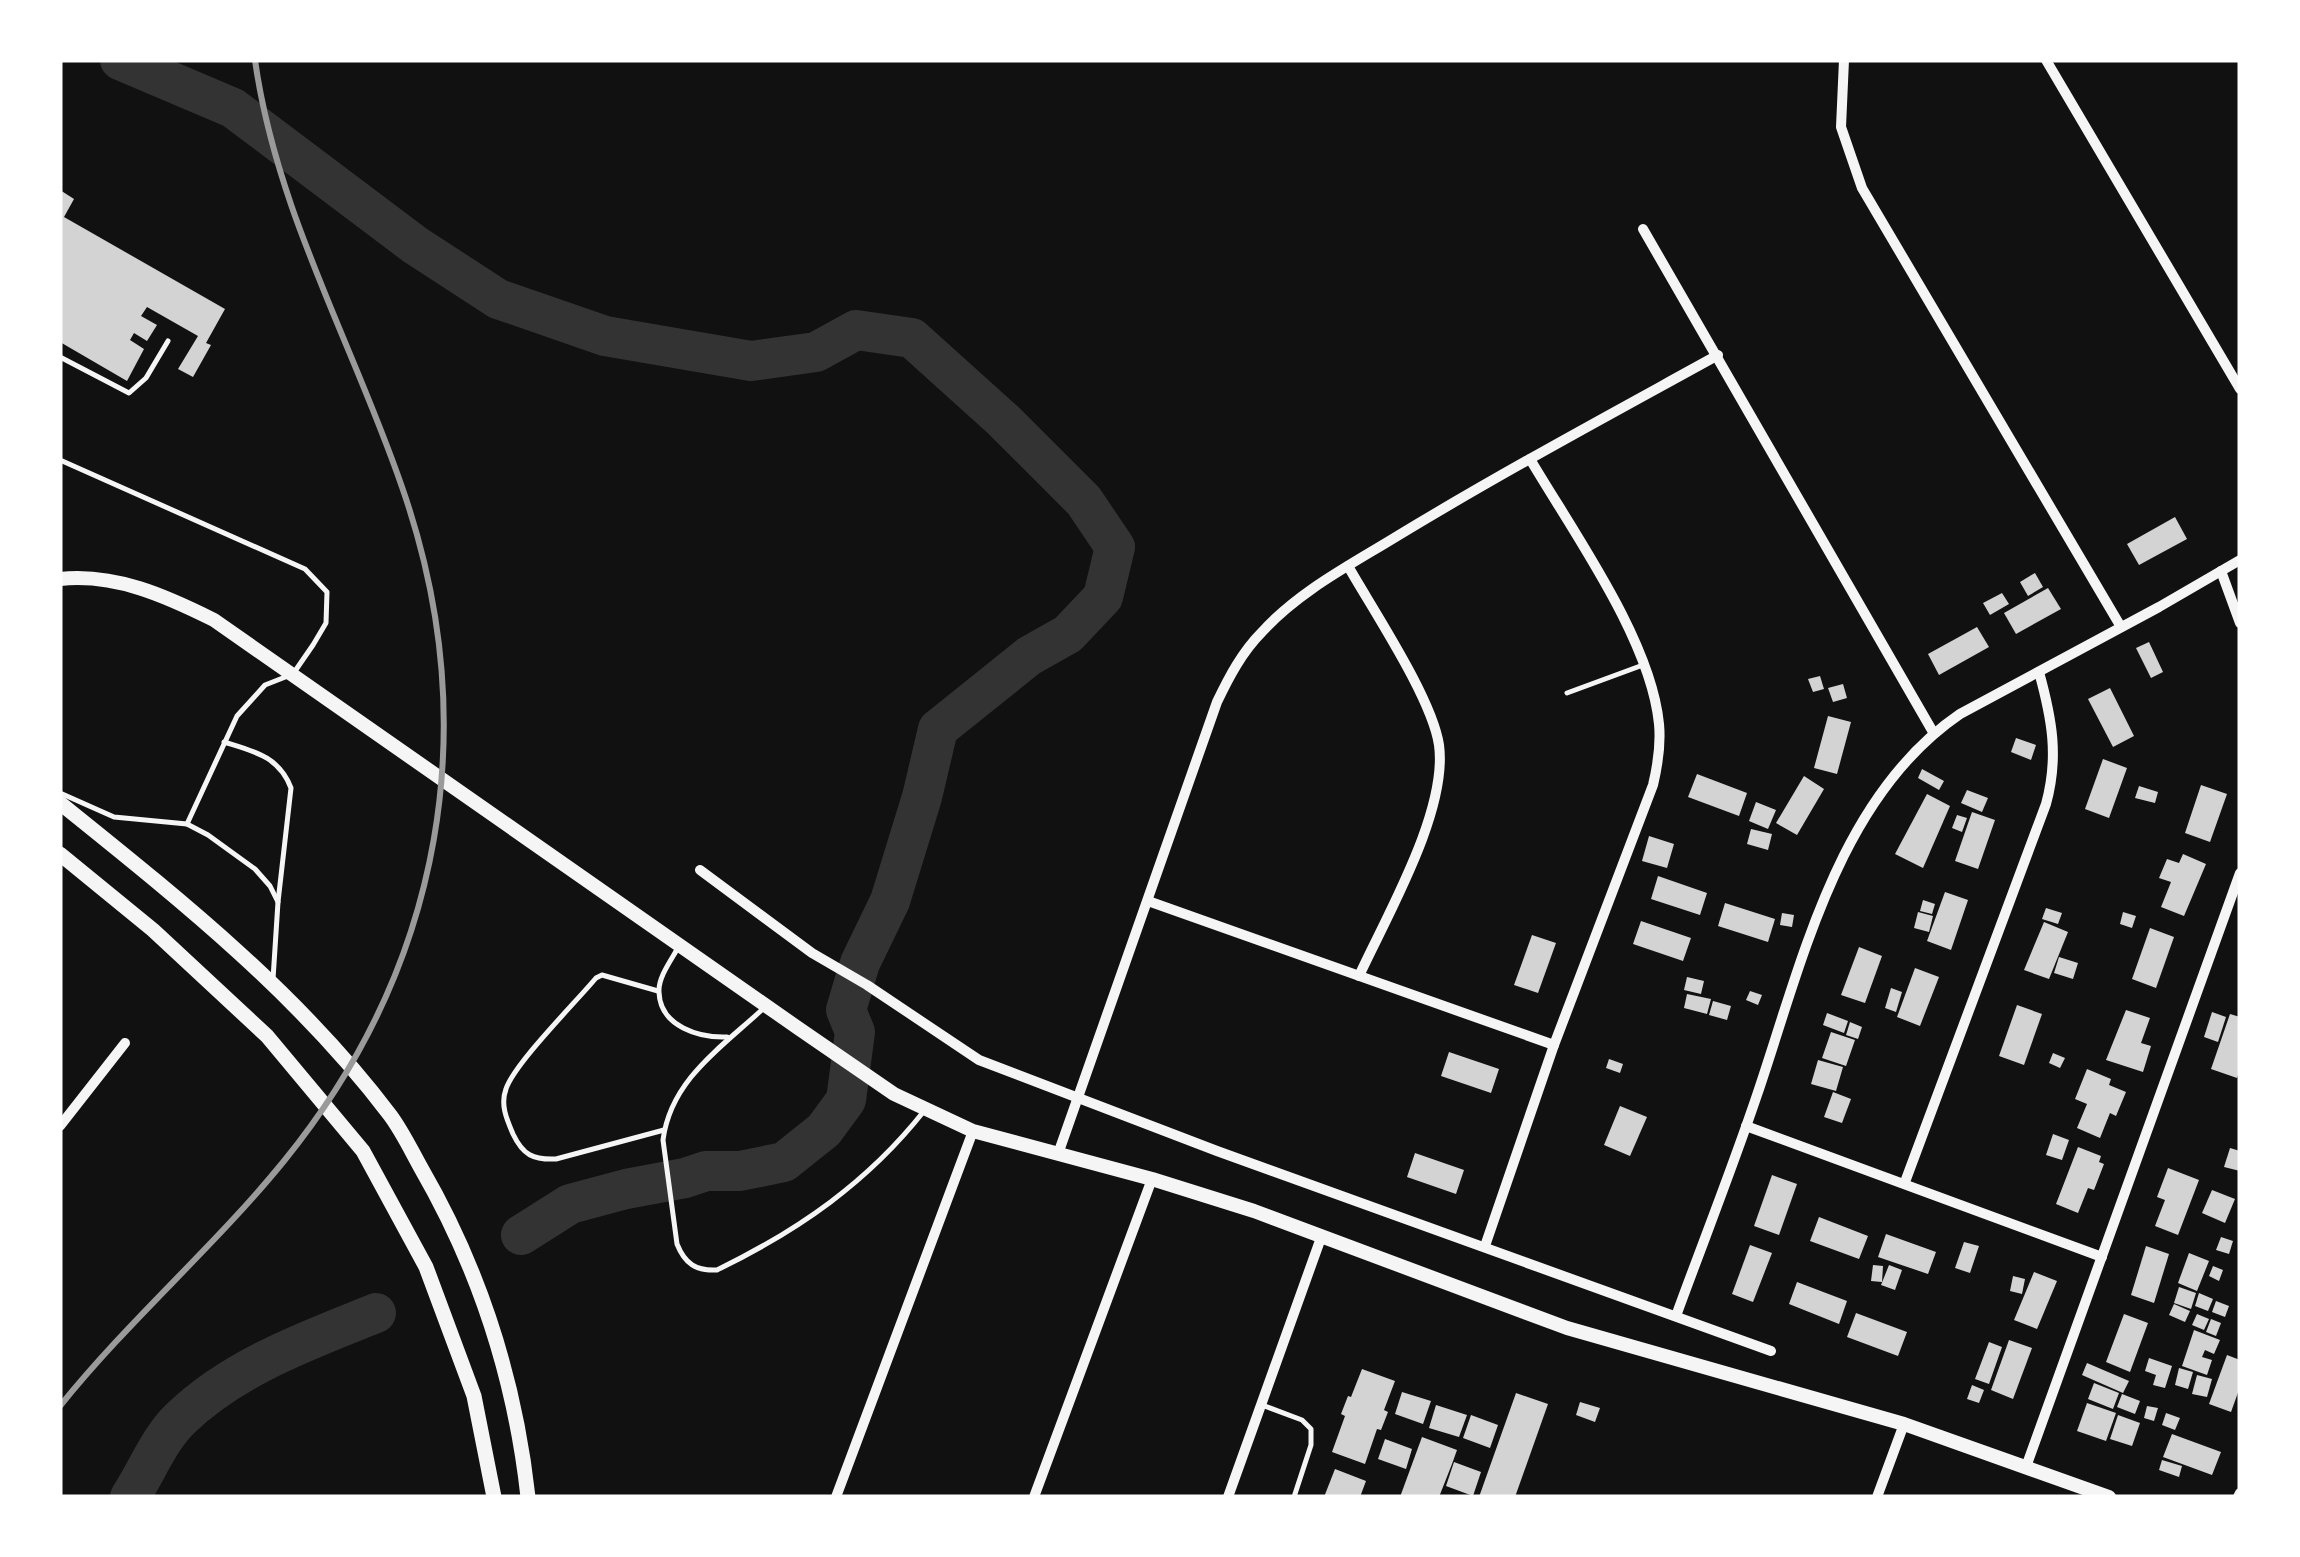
<svg xmlns="http://www.w3.org/2000/svg" width="2300" height="1557" viewBox="0 0 2300 1557" font-family="Roboto,sans-serif">
<style>
.lines{fill:none;stroke-linecap:round;stroke-linejoin:round}
.river{stroke:#333;stroke-width:40}
.building{fill:#d3d3d3}
.service{stroke:#f5f5f5;stroke-width:5}
.minor{stroke:#f5f5f5;stroke-width:10}
.tertiary{stroke:#f5f5f5;stroke-width:14}
.secondary{stroke:#f5f5f5;stroke-width:15}
.rail{stroke:#9a9a9a;stroke-width:6}
</style>
<rect width="100%" height="100%" fill="#111"/>
<g class="lines">
<!-- river -->
<g class="river">
<polyline points="120,60 233,108 415,245 498,299 605,336 751,361 816,352 856,330 912,338 1003,420 1084,501 1115,547 1103,597 1068,634 1029,656 938,729 922,797 890,901 860,963 846,1010 855,1032 846,1100 824,1130 784,1162 740,1171 706,1171 685,1178 626,1189 570,1204 521,1235"/>
<path d="M130,1497c16,-24 29,-58 50,-78 53,-52 129,-79 196,-106"/>
</g>
</g>
<!-- building -->
<g class="building">
<polygon points="60,190 74,199 64,217 225,309 206,343 211,345 193,377 178,369 198,336 147,307 141,316 157,325 147,341 134,333 130,340 144,349 127,381 60,342"/>
<polygon points="2175,517 2187,539 2139,565 2127,544"/>
<polygon points="2035,573 2043,587 2028,596 2020,582"/>
<polygon points="2048,588 2061,609 2016,634 2004,613"/>
<polygon points="2002,593 2009,604 1990,615 1983,603"/>
<polygon points="1977,627 1989,647 1939,675 1928,654"/>
<polygon points="2149,642 2163,672 2151,678 2136,648"/>
<polygon points="1820,676 1824,689 1813,692 1808,679"/>
<polygon points="1843,684 1847,698 1833,702 1828,688"/>
<polygon points="2110,688 2134,736 2113,747 2088,699"/>
<polygon points="1828,716 1851,722 1837,774 1814,768"/>
<polygon points="2016,738 2036,745 2031,760 2011,752"/>
<polygon points="2103,759 2127,768 2109,818 2085,809"/>
<polygon points="1922,769 1944,781 1939,790 1918,778"/>
<polygon points="1697,774 1747,793 1739,816 1688,797"/>
<polygon points="1804,776 1824,789 1797,835 1776,823"/>
<polygon points="2201,785 2227,794 2210,842 2185,833"/>
<polygon points="2139,786 2158,792 2155,803 2135,798"/>
<polygon points="1967,790 1988,798 1982,812 1961,803"/>
<polygon points="1927,794 1950,806 1923,868 1895,854"/>
<polygon points="1756,802 1776,810 1768,829 1749,821"/>
<polygon points="1972,812 1995,820 1978,869 1955,861"/>
<polygon points="1957,815 1967,818 1962,832 1952,828"/>
<polygon points="1751,829 1772,834 1768,850 1747,844"/>
<polygon points="1649,836 1674,844 1667,868 1642,861"/>
<polygon points="2183,854 2206,864 2184,916 2161,907 2171,882 2159,878 2167,859 2179,863"/>
<polygon points="1658,876 1707,893 1700,915 1651,899"/>
<polygon points="1945,892 1968,900 1951,950 1927,941"/>
<polygon points="1923,900 1935,904 1932,914 1920,911"/>
<polygon points="1725,903 1775,919 1768,942 1718,926"/>
<polygon points="2046,908 2062,913 2058,924 2042,919"/>
<polygon points="1918,912 1933,916 1929,932 1914,928"/>
<polygon points="2123,912 2136,916 2132,928 2120,924"/>
<polygon points="1782,913 1794,915 1792,927 1780,925"/>
<polygon points="1641,921 1691,938 1683,961 1633,944"/>
<polygon points="2044,922 2068,932 2049,979 2024,970"/>
<polygon points="2150,928 2174,937 2156,988 2132,979"/>
<polygon points="1532,935 1556,943 1538,993 1514,985"/>
<polygon points="1859,947 1882,956 1865,1003 1841,995"/>
<polygon points="2059,957 2078,963 2073,979 2054,973"/>
<polygon points="1915,968 1939,977 1920,1026 1897,1017"/>
<polygon points="1687,977 1704,981 1701,994 1684,990"/>
<polygon points="1891,988 1902,992 1896,1012 1885,1008"/>
<polygon points="1750,991 1762,995 1758,1005 1746,1000"/>
<polygon points="1687,994 1711,999 1707,1014 1684,1008"/>
<polygon points="1713,1001 1731,1006 1727,1020 1709,1015"/>
<polygon points="2017,1005 2042,1014 2024,1065 1999,1056"/>
<polygon points="2126,1010 2150,1018 2141,1043 2151,1046 2143,1072 2106,1060"/>
<polygon points="2212,1012 2226,1017 2218,1042 2204,1037"/>
<polygon points="1827,1013 1848,1021 1844,1033 1823,1025"/>
<polygon points="2230,1014 2240,1017 2240,1069 2237,1078 2211,1069"/>
<polygon points="1850,1022 1862,1027 1858,1039 1846,1035"/>
<polygon points="1831,1032 1855,1040 1846,1066 1822,1058"/>
<polygon points="1449,1052 1499,1069 1491,1093 1441,1076"/>
<polygon points="2053,1053 2065,1058 2060,1068 2049,1063"/>
<polygon points="1609,1059 1623,1064 1620,1073 1606,1068"/>
<polygon points="1818,1060 1843,1067 1836,1091 1811,1084"/>
<polygon points="2087,1069 2111,1079 2109,1085 2126,1092 2116,1116 2110,1113 2100,1138 2077,1128 2087,1104 2075,1099"/>
<polygon points="1833,1092 1851,1099 1842,1123 1824,1117"/>
<polygon points="1620,1106 1647,1117 1630,1156 1604,1145"/>
<polygon points="2053,1134 2069,1140 2062,1160 2046,1155"/>
<polygon points="2078,1147 2101,1156 2099,1162 2104,1164 2094,1190 2088,1188 2078,1213 2056,1204"/>
<polygon points="2230,1148 2240,1151 2240,1171 2224,1167"/>
<polygon points="1415,1153 1464,1170 1456,1194 1407,1177"/>
<polygon points="2168,1168 2199,1180 2178,1235 2155,1226 2165,1200 2157,1197"/>
<polygon points="1772,1175 1797,1184 1779,1235 1754,1226"/>
<polygon points="2212,1190 2235,1199 2225,1223 2202,1213"/>
<polygon points="1819,1217 1868,1236 1859,1259 1810,1241"/>
<polygon points="1886,1234 1936,1252 1928,1274 1878,1257"/>
<polygon points="2221,1237 2233,1241 2229,1254 2216,1250"/>
<polygon points="1964,1242 1979,1246 1970,1273 1955,1268"/>
<polygon points="1750,1245 1772,1253 1753,1302 1732,1294"/>
<polygon points="2146,1246 2169,1254 2154,1303 2131,1295"/>
<polygon points="2189,1253 2209,1261 2197,1291 2178,1283"/>
<polygon points="1873,1265 1883,1266 1882,1282 1871,1281"/>
<polygon points="1889,1265 1902,1270 1895,1290 1881,1285"/>
<polygon points="2213,1266 2223,1270 2219,1281 2209,1276"/>
<polygon points="2034,1272 2057,1281 2037,1329 2014,1320"/>
<polygon points="2013,1276 2025,1279 2022,1294 2010,1291"/>
<polygon points="1797,1282 1847,1301 1839,1324 1789,1304"/>
<polygon points="2179,1287 2196,1293 2191,1309 2174,1303"/>
<polygon points="2199,1293 2213,1299 2208,1311 2195,1306"/>
<polygon points="2216,1301 2229,1306 2225,1317 2212,1312"/>
<polygon points="2174,1304 2190,1311 2185,1322 2169,1315"/>
<polygon points="1856,1313 1907,1332 1898,1356 1847,1337"/>
<polygon points="2124,1314 2148,1323 2130,1372 2106,1362"/>
<polygon points="2197,1314 2209,1319 2204,1330 2192,1325"/>
<polygon points="2211,1319 2221,1323 2216,1336 2206,1332"/>
<polygon points="2194,1330 2220,1340 2214,1354 2205,1350 2202,1357 2212,1360 2207,1375 2182,1366"/>
<polygon points="2009,1340 2032,1348 2013,1399 1991,1390"/>
<polygon points="1989,1342 2002,1347 1989,1384 1975,1379"/>
<polygon points="2227,1355 2240,1360 2240,1387 2231,1412 2209,1404"/>
<polygon points="2149,1358 2172,1366 2165,1388 2153,1385 2156,1375 2145,1371"/>
<polygon points="2087,1363 2129,1381 2123,1393 2082,1375"/>
<polygon points="2179,1368 2193,1372 2188,1389 2175,1385"/>
<polygon points="1362,1369 1395,1381 1384,1410 1388,1412 1381,1430 1377,1429 1365,1464 1332,1452 1345,1416 1341,1414 1348,1396 1351,1397"/>
<polygon points="2197,1375 2212,1379 2207,1397 2192,1394"/>
<polygon points="2094,1383 2119,1393 2113,1409 2088,1399"/>
<polygon points="1972,1385 1984,1390 1979,1403 1967,1399"/>
<polygon points="1402,1392 1431,1401 1423,1424 1395,1414"/>
<polygon points="1516,1393 1548,1404 1515,1497 1479,1497"/>
<polygon points="2122,1394 2140,1401 2135,1414 2117,1407"/>
<polygon points="1580,1402 1600,1408 1595,1422 1576,1415"/>
<polygon points="2087,1403 2116,1413 2106,1441 2077,1431"/>
<polygon points="1436,1405 1467,1415 1459,1437 1429,1428"/>
<polygon points="2147,1406 2158,1408 2154,1421 2144,1418"/>
<polygon points="2166,1413 2180,1418 2175,1430 2162,1425"/>
<polygon points="1471,1415 1498,1425 1490,1448 1463,1438"/>
<polygon points="2118,1415 2140,1423 2132,1446 2110,1439"/>
<polygon points="2172,1434 2221,1452 2212,1475 2163,1457"/>
<polygon points="1422,1437 1457,1450 1452,1464 1439,1497 1400,1497"/>
<polygon points="1385,1439 1412,1449 1406,1469 1378,1459"/>
<polygon points="2162,1460 2182,1466 2179,1477 2159,1470"/>
<polygon points="1454,1462 1481,1472 1473,1496 1446,1486"/>
<polygon points="1335,1469 1366,1481 1360,1497 1324,1497"/>
</g>
<g class="lines">
<!-- service -->
<g class="service">
<polyline points="60,357 129,393 146,378 168,341"/>
<polyline points="60,460 305,569 327,592 326,623 313,645 293,674 265,685 237,716 187,824"/>
<polyline points="1567,693 1643,665"/>
<path d="M224,742c29,9 55,14 67,46l-13,114"/>
<polyline points="60,793 114,817 187,824 208,835 255,869 270,886 278,902 273,979"/>
<path d="M679,946c-7,13 -21,31 -20,46 1,35 41,46 68,45"/>
<path d="M658,991l-56,-16 -6,3c-20,24 -82,86 -90,111 -6,16 1,31 7,45 10,21 20,26 43,25l108,-29"/>
<path d="M766,1006c-41,39 -95,72 -103,134l14,104c8,20 19,27 40,26 82,-40 151,-88 207,-159"/>
<polyline points="1262,1405 1302,1420 1311,1429 1311,1445 1294,1497"/>
</g>
<!-- minor -->
<g class="minor">
<polyline points="1844,60 1841,127 1862,188 2121,627"/>
<polyline points="2046,60 2240,389"/>
<polyline points="1643,229 1933,732"/>
<path d="M1348,566c25,44 84,132 91,179 9,66 -52,170 -80,231"/>
<polyline points="2221,571 2240,623"/>
<polyline points="700,870 812,953 867,985 979,1060 1217,1151 1771,1351"/>
<polyline points="1148,901 1554,1045"/>
<polyline points="60,1126 125,1043"/>
<polyline points="1746,1126 2102,1257"/>
<path d="M1058,1154l159,-452c12,-25 25,-50 45,-70 37,-41 90,-68 137,-97 104,-63 212,-121 319,-180"/>
<path d="M1905,1182l141,-378c13,-47 6,-85 -7,-132"/>
<path d="M1485,1246l69,-201 99,-260c5,-21 8,-40 6,-61 -8,-84 -86,-192 -129,-265"/>
<path d="M1676,1316c27,-74 56,-147 81,-221 45,-132 81,-298 203,-381l199,-107 81,-47"/>
<polyline points="2026,1467 2240,873"/>
<polyline points="836,1497 973,1131"/>
<polyline points="1034,1497 1152,1179"/>
<polyline points="1228,1497 1322,1235"/>
<polyline points="1877,1497 1904,1424"/>
<polyline points="2238,1497 2240,1493"/>
</g>
<!-- tertiary -->
<path class="tertiary" d="M60,579c55,-6 106,17 154,41l584,408 96,66 79,37 179,48 102,32 313,117 337,96 205,73"/>
<!-- secondary -->
<g class="secondary">
<path d="M60,803c118,95 238,190 330,312 12,16 21,35 31,53 59,102 94,211 107,329"/>
<polyline points="60,854 153,930 267,1036 363,1151 426,1267 474,1396 494,1497"/>
</g>
<!-- rail -->
<path class="rail" d="M60,1406c70,-87 154,-159 224,-245 159,-196 201,-436 118,-674 -49,-143 -126,-276 -147,-427"/>
</g>
<!-- border -->
<rect width="2300" height="1557" fill="none" stroke="#ffffff" stroke-width="125"/>
</svg>
